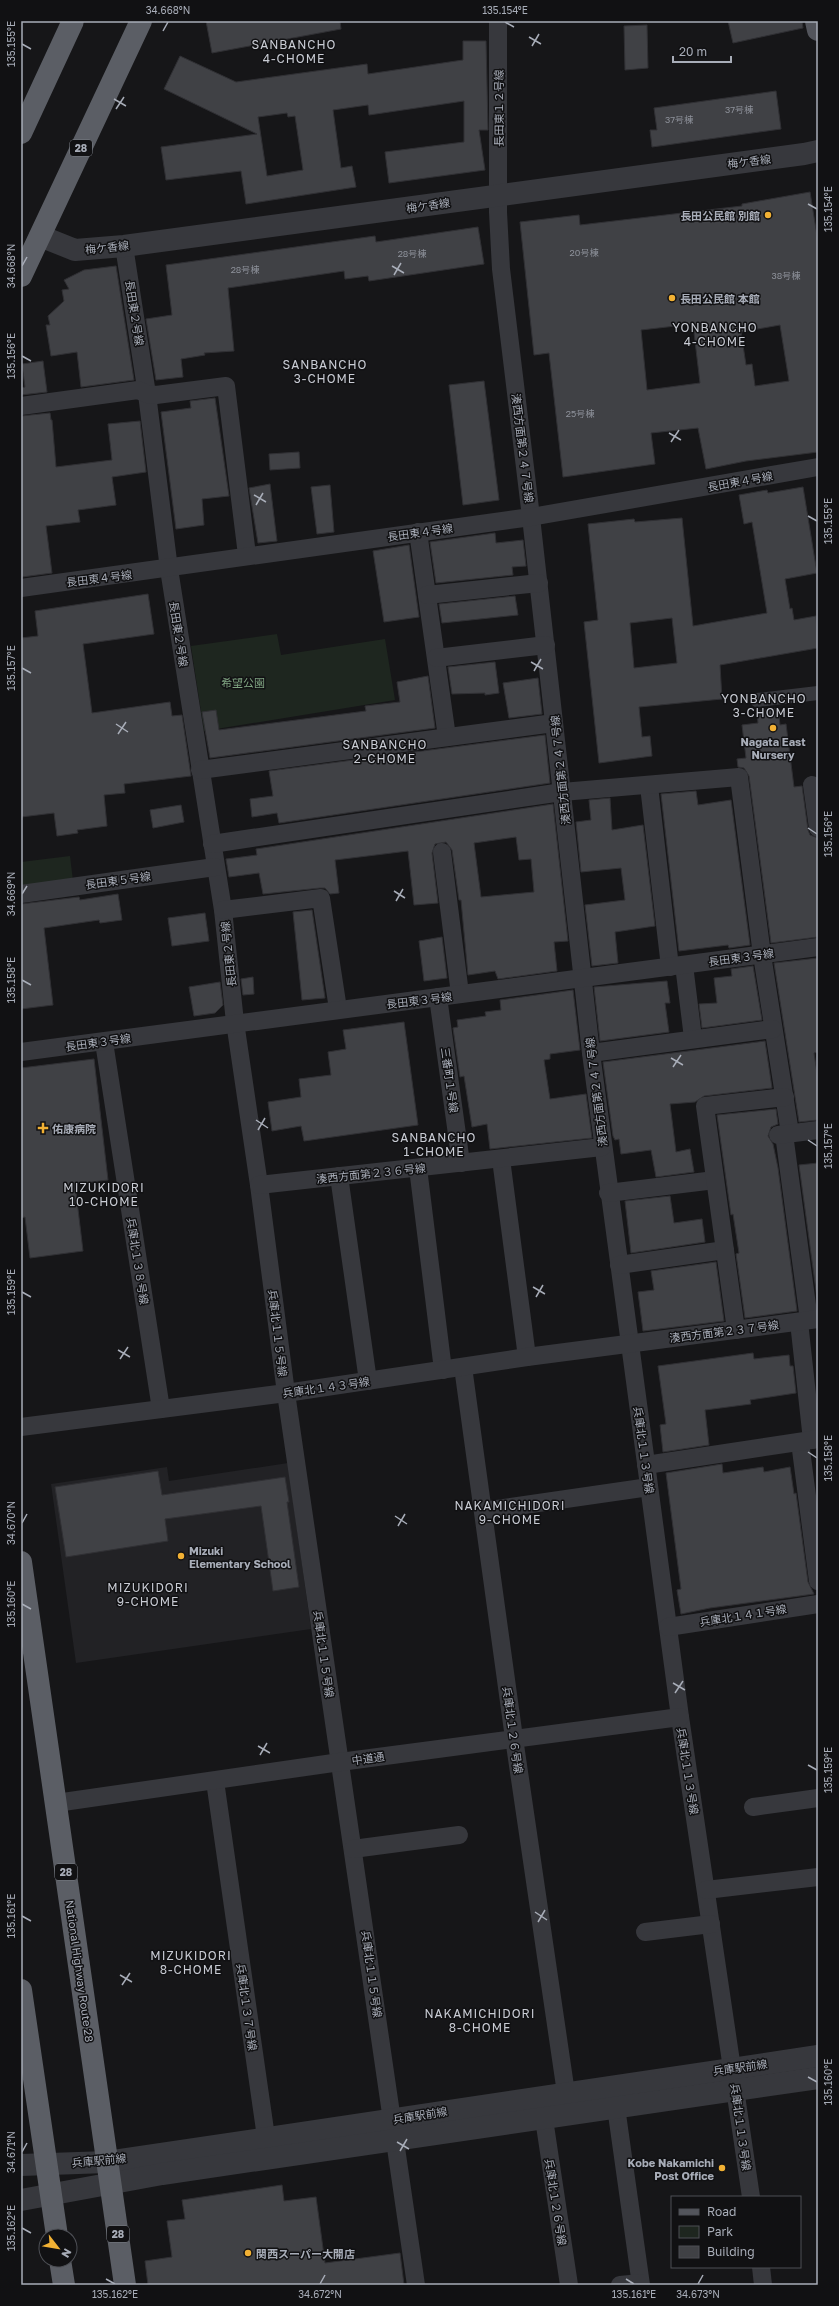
<svg xmlns="http://www.w3.org/2000/svg" width="839" height="2306" viewBox="0 0 839 2306" font-family="'Golos Text','Noto Sans JP',sans-serif">
<style>
.built{fill:#222225}
.green{fill:#1e261f}
.building{fill:#404145;stroke:#303034;fill-rule:evenodd}
.lines{fill:none;stroke-linecap:round;stroke-linejoin:round}
.pedestrian{stroke:#37383d;stroke-width:14}
.minor{stroke:#37383d;stroke-width:18}
.tertiary{stroke:#37383d;stroke-width:22}
.primary{stroke:#53555c;stroke-width:22}
.trunk{stroke:#5b5e65;stroke-width:22}
.ticks{fill:none;stroke:#a8adb8;stroke-width:1.5}
.poi-dot{fill:#f2b134;stroke:#111113;stroke-width:1.5}
.labels{text-anchor:middle;dominant-baseline:central;stroke-width:3;stroke-linejoin:round;paint-order:stroke}
.number-label{font-size:9px;fill:#8e929b}
.shield{fill:#111113;stroke:#7b7e86;stroke-width:1}
.shield-label{font-size:10px;font-weight:bold;fill:#a8adb8}
.street-label{font-size:11px;fill:#a8adb8;stroke:#111113}
.poi-label{font-size:11px;font-weight:bold;fill:#a8adb8;stroke:#111113;text-anchor:start}
.park-label{font-size:11px;fill:#7fa381;stroke:#111113}
.neighbourhood-label{font-size:12px;letter-spacing:1px;fill:#c9ccd4;stroke:#111113}
.neatline{fill:none;stroke:#a8adb8;stroke-width:1.5}
.ticks-label{font-size:10px;text-anchor:middle;fill:#a8adb8}
</style>
<rect width="100%" height="100%" fill="#161618"/>
<!-- built -->
<polygon class="built" points="288,1463 311,1629 76,1663 51,1484 167,1467 169,1481"/>
<!-- green -->
<g class="green">
<polygon points="277,634 281,655 385,639 395,700 204,731 191,646"/>
<polygon points="70,856 73,881 21,887 21,862"/>
</g>
<!-- building -->
<g class="building">
<polygon points="206,21 340,21 341,29 212,53"/>
<polygon points="728,21 802,21 803,28 733,43"/>
<polygon points="647,25 648,68 625,70 624,26"/>
<path d="M463,41h23l2,89h-9l6,40 -96,13 -4,-31 79,-10v-41l-95,14 -1,-10 -35,5 8,58 11,-2 4,21 -110,17 -5,-33 -75,9 -5,-33 96,-13 -93,-45 16,-33 56,26 131,-18 1,10 95,-14zM287,113l1,4 7,-1 8,54 -36,6 -9,-59z"/>
<polygon points="776,91 781,129 652,147 650,130 657,130 654,108"/>
<path d="M810,192l8,50v210l-72,9 -40,8 -8,-41 -47,5 4,31 -92,13 -14,-124 -15,2 -14,-133 59,-7 1,10 162,-19v-2zM693,324l7,59 -53,7 -6,-60zM780,325l9,56 -34,5 -3,-22 -6,1 -5,-33z"/>
<polygon points="478,227 484,264 369,281 368,276 345,279 344,271 228,288 234,351 204,353 205,355 181,359 183,377 156,380 146,319 172,315 166,265 375,236 376,242"/>
<polygon points="116,266 134,380 81,387 77,352 51,356 46,325 50,325 48,316 64,301 62,290 69,289 64,280 84,270"/>
<polygon points="43,361 47,392 21,395 21,388 25,387 22,364"/>
<polygon points="484,381 499,500 463,505 449,385"/>
<polygon points="215,398 229,496 202,499 204,525 176,529 161,412 191,408 190,401"/>
<polygon points="50,413 51,420 52,420 56,467 112,460 108,424 140,421 146,472 112,477 116,505 78,510 80,522 46,526 52,573 22,577 21,416"/>
<polygon points="299,452 300,468 270,470 269,454"/>
<polygon points="270,484 277,541 258,543 249,488"/>
<polygon points="330,485 334,532 317,534 311,487"/>
<path d="M803,487l14,86 -32,6 5,30 2,-1 2,12 22,-4 2,32 -98,17 2,34 -83,8 3,30 8,-1 2,20 -53,7 -15,-141 14,-2 -10,-96 46,-5 1,3 47,-4 11,108 74,-13 -15,-91 -8,2 -5,-29 28,-5 1,3zM672,618l5,45 -43,5 -4,-45z"/>
<polygon points="495,533 496,543 523,540 526,566 512,567 513,575 436,583 430,542"/>
<polygon points="409,545 419,617 384,622 373,551"/>
<polygon points="148,594 154,634 83,644 92,713 170,702 172,716 182,715 191,776 124,784 125,793 104,795 107,826 77,830 78,833 57,836 54,813 21,817 21,638 38,636 35,611"/>
<polygon points="515,596 518,615 442,623 439,604"/>
<polygon points="495,662 499,693 485,695 485,693 452,694 448,667"/>
<polygon points="428,676 435,728 210,758 202,712 216,710 219,730 366,711 365,706 400,702 397,682"/>
<polygon points="538,678 542,714 509,718 503,683"/>
<polygon points="778,708 780,725 786,724 794,787 802,786 808,830 810,835 818,838 818,937 771,943 749,776 744,768 738,767 737,759 746,758 742,725 758,723 757,711"/>
<polygon points="545,735 550,783 279,823 277,813 252,817 250,799 273,796 269,771"/>
<polygon points="696,791 698,805 731,800 750,945 729,948 728,945 679,951 661,794"/>
<polygon points="610,798 612,830 643,825 655,926 615,932 618,963 592,966 585,905 625,900 621,868 581,872 576,822 591,820 589,800"/>
<path d="M553,804l15,137 -14,1 3,29 -59,8 -3,-8 -27,4 -7,-75h-2l-7,-50 -6,-8 -11,2 -3,9 6,50 -24,2 -6,-54 -73,9 4,33 -9,1 -5,-6h-5l-57,6 -4,-21 -30,4 -3,-18 31,-4 -1,-6zM516,837l3,23 12,-1 3,33 -53,5 -7,-54z"/>
<polygon points="181,805 184,822 153,828 150,810"/>
<polygon points="118,894 122,920 100,923 99,920 44,928 53,1005 21,1009 21,904 79,897 80,900"/>
<polygon points="312,910 325,998 302,1000 293,912"/>
<polygon points="205,913 209,941 172,946 168,918"/>
<polygon points="442,937 447,978 424,981 419,941"/>
<polygon points="818,958 818,1052 814,1053 818,1080 818,1120 799,1122 774,963"/>
<polygon points="753,966 762,1020 702,1028 699,1004 717,1003 714,978 732,976 731,969"/>
<polygon points="253,977 254,994 243,995 241,979"/>
<polygon points="667,981 670,1003 665,1003 669,1032 600,1041 594,987"/>
<polygon points="220,982 223,1005 215,1013 194,1016 189,987"/>
<polygon points="573,990 580,1050 550,1054 550,1059 544,1060 550,1099 586,1094 592,1138 490,1149 487,1124 472,1127 464,1076 460,1077 453,1028 458,1027 457,1020 486,1016 485,1012 501,1010 500,1000"/>
<polygon points="404,1022 418,1125 304,1141 301,1126 272,1131 268,1102 301,1097 299,1079 331,1075 328,1052 346,1049 343,1030"/>
<polygon points="765,1041 772,1088 704,1096 695,1102 670,1104 676,1152 690,1149 694,1172 656,1177 651,1150 621,1154 619,1139 615,1140 613,1136 603,1062"/>
<polygon points="94,1059 108,1180 75,1184 83,1251 30,1258 25,1217 21,1218 21,1068"/>
<polygon points="776,1109 778,1124 771,1127 768,1136 773,1144 778,1168 797,1311 745,1318 736,1254 739,1253 733,1214 731,1215 717,1115"/>
<polygon points="818,1163 818,1305 799,1165"/>
<polygon points="670,1196 674,1223 702,1219 705,1242 631,1253 625,1201"/>
<polygon points="716,1262 724,1321 643,1331 638,1292 654,1290 651,1271"/>
<polygon points="753,1353 754,1359 789,1355 790,1366 793,1366 796,1393 750,1400 751,1404 705,1410 709,1445 663,1452 660,1425 666,1424 658,1366"/>
<polygon points="722,1464 723,1473 763,1467 764,1472 790,1467 794,1494 796,1493 808,1582 814,1594 710,1608 681,1614 677,1590 681,1589 666,1473"/>
<polygon points="158,1471 162,1495 285,1477 289,1502 287,1502 299,1587 273,1591 261,1506 165,1519 168,1541 66,1557 55,1487"/>
<polygon points="282,2185 284,2201 316,2197 325,2263 400,2253 404,2285 148,2285 145,2261 172,2257 167,2221 185,2219 182,2200"/>
</g>
<g class="lines">
<!-- pedestrian -->
<polyline class="pedestrian" points="757,700 818,693"/>
<!-- minor -->
<g class="minor">
<polyline points="498,21 498,212 501,269 531,517 591,1053 680,1717 751,2197"/>
<polyline points="124,246 147,394 169,569 223,910 235,1022 259,1185 286,1393 416,2285"/>
<polyline points="21,406 138,390 147,394 156,395 226,386 247,555"/>
<polyline points="418,532 447,737"/>
<polyline points="21,588 531,517 818,467"/>
<polyline points="427,595 539,583"/>
<polyline points="436,658 546,645"/>
<polyline points="200,770 554,723"/>
<polyline points="812,785 818,828"/>
<polyline points="649,786 670,967"/>
<polyline points="212,844 562,792 739,777 762,955 790,1133"/>
<polyline points="442,852 460,994"/>
<polyline points="21,894 215,867"/>
<polyline points="223,910 321,898 338,1009"/>
<polyline points="684,965 693,1038"/>
<polyline points="438,997 461,1163"/>
<polyline points="104,1042 161,1409"/>
<polyline points="21,1052 818,947"/>
<polyline points="591,1053 773,1029"/>
<polyline points="784,1134 809,1320"/>
<polyline points="778,1135 818,1130"/>
<polyline points="501,1159 527,1357"/>
<polyline points="418,1168 443,1370"/>
<polyline points="339,1176 368,1381"/>
<polyline points="259,1185 602,1147"/>
<polyline points="608,1193 715,1180"/>
<polyline points="619,1265 725,1250"/>
<polyline points="799,1322 812,1440"/>
<polyline points="736,1330 705,1106 785,1097"/>
<polyline points="463,1367 514,1738 566,2093"/>
<polyline points="21,1427 286,1393 527,1357 818,1319"/>
<polyline points="800,1442 818,1581"/>
<polyline points="646,1465 818,1439"/>
<polyline points="483,1511 649,1487"/>
<polyline points="668,1627 818,1604"/>
<polyline points="215,1781 266,2137"/>
<polyline points="56,1803 340,1762 680,1717"/>
<polyline points="753,1807 818,1798"/>
<polyline points="353,1849 459,1835"/>
<polyline points="706,1890 818,1877"/>
<polyline points="645,1932 711,1924"/>
<polyline points="616,2107 641,2285"/>
<polyline points="544,2119 569,2285"/>
<polyline points="761,2267 763,2285"/>
<polyline points="620,2285 640,2283"/>
</g>
<!-- tertiary -->
<g class="tertiary">
<polyline points="40,236 75,250 124,246 804,154 818,151"/>
<polyline points="21,2165 107,2162 818,2056"/>
<polyline points="21,2200 162,2174 818,2078"/>
</g>
<!-- primary -->
<polyline class="primary" points="816,21 818,30"/>
<!-- trunk -->
<g class="trunk">
<polyline points="21,133 73,21"/>
<polyline points="21,276 141,21"/>
<polyline points="21,1562 125,2285"/>
<polyline points="21,1990 57,2236"/>
<polyline points="60,2260 64,2285"/>
</g>
</g>
<!-- ticks -->
<path class="ticks" d="M505,22l9,5M163,31l5,-9M529,37l12,7M22,44l9,5M532,46l7,-12M114,99l12,7M116,109l8,-12M808,204l9,5M22,266l5,-9M392,266l12,7M394,275l7,-12M22,356l9,5M669,433l12,7M671,442l8,-12M254,495l12,7M256,505l7,-12M808,516l9,5M531,662l12,7M22,668l9,5M534,671l7,-12M116,724l12,8M118,734l8,-12M808,828l9,6M394,891l11,7M22,894l5,-8M396,901l7,-12M22,980l9,5M671,1058l12,7M673,1067l8,-12M256,1120l12,8M258,1130l7,-12M808,1140l9,6M533,1287l12,7M22,1292l9,5M536,1297l7,-12M118,1350l12,7M120,1359l8,-12M808,1452l9,6M395,1516l12,8M22,1523l5,-9M398,1526l7,-12M22,1604l9,5M673,1683l12,7M675,1693l8,-12M258,1746l12,7M260,1755l7,-12M808,1765l9,5M535,1912l12,8M22,1916l9,5M538,1922l7,-12M120,1975l12,7M122,1985l8,-12M808,2077l9,5M397,2142l12,7M400,2151l7,-12M22,2152l5,-9M22,2228l9,5M106,2279l9,5M626,2279l8,5M320,2284l5,-9M698,2284l5,-9"/>
<!-- markers -->
<g class="poi-dot">
<circle cx="768" cy="215" r="4"/>
<circle cx="672" cy="298" r="4"/>
<circle cx="773" cy="728" r="4"/>
<path d="M41 1122h4v4h4v4h-4v4h-4v-4h-4v-4h4z"/>
<circle cx="181" cy="1556" r="4"/>
<circle cx="722" cy="2168" r="4"/>
<circle cx="248" cy="2253" r="4"/>
</g>
<g class="labels">
<!-- number labels -->
<g class="number-label">
<text x="739" y="109">37号棟</text>
<text x="679" y="119">37号棟</text>
<text x="584" y="252">20号棟</text>
<text x="412" y="253">28号棟</text>
<text x="245" y="269">28号棟</text>
<text x="786" y="275">38号棟</text>
<text x="580" y="413">25号棟</text>
</g>
<!-- shield labels -->
<g class="shield">
<rect x="70" y="140" width="22" height="16" rx="3"/>
<rect x="55" y="1864" width="22" height="16" rx="3"/>
<rect x="107" y="2226" width="22" height="16" rx="3"/>
</g>
<g class="shield-label">
<text x="81" y="148">28</text>
<text x="66" y="1872">28</text>
<text x="118" y="2234">28</text>
</g>
<!-- street labels -->
<g class="street-label">
<text transform="translate(498 108) rotate(-90)">長田東１２号線</text>
<text transform="translate(749 161) rotate(-7)">梅ケ香線</text>
<text transform="translate(428 205) rotate(-8)">梅ケ香線</text>
<text transform="translate(107 247) rotate(-6)">梅ケ香線</text>
<text transform="translate(135 313) rotate(81)">長田東２号線</text>
<text transform="translate(523 448) rotate(83)">湊西方面第２４７号線</text>
<text transform="translate(740 481) rotate(-10)">長田東４号線</text>
<text transform="translate(420 532) rotate(-8)">長田東４号線</text>
<text transform="translate(99 578) rotate(-7)">長田東４号線</text>
<text transform="translate(179 634) rotate(81)">長田東２号線</text>
<text transform="translate(560 770) rotate(-96)">湊西方面第２４７号線</text>
<text transform="translate(118 880) rotate(-8)">長田東５号線</text>
<text transform="translate(228 954) rotate(-96)">長田東２号線</text>
<text transform="translate(741 957) rotate(-8)">長田東３号線</text>
<text transform="translate(419 1000) rotate(-7)">長田東３号線</text>
<text transform="translate(98 1042) rotate(-8)">長田東３号線</text>
<text transform="translate(450 1080) rotate(82)">三番町１号線</text>
<text transform="translate(596 1092) rotate(-97)">湊西方面第２４７号線</text>
<text transform="translate(371 1173) rotate(-6)">湊西方面第２３６号線</text>
<text transform="translate(138 1261) rotate(81)">兵庫北１３８号線</text>
<text transform="translate(724 1331) rotate(-7)">湊西方面第２３７号線</text>
<text transform="translate(278 1333) rotate(83)">兵庫北１１５号線</text>
<text transform="translate(326 1387) rotate(-8)">兵庫北１４３号線</text>
<text transform="translate(644 1450) rotate(82)">兵庫北１１３号線</text>
<text transform="translate(743 1615) rotate(-9)">兵庫北１４１号線</text>
<text transform="translate(324 1654) rotate(82)">兵庫北１１５号線</text>
<text transform="translate(513 1730) rotate(82)">兵庫北１２６号線</text>
<text transform="translate(368 1758) rotate(-8)">中道通</text>
<text transform="translate(688 1771) rotate(81)">兵庫北１１３号線</text>
<text transform="translate(80 1971) rotate(82)">National Highway Route 28</text>
<text transform="translate(372 1974) rotate(82)">兵庫北１１５号線</text>
<text transform="translate(247 2007) rotate(82)">兵庫北１３７号線</text>
<text transform="translate(740 2067) rotate(-8)">兵庫駅前線</text>
<text transform="translate(420 2115) rotate(-9)">兵庫駅前線</text>
<text transform="translate(741 2127) rotate(82)">兵庫北１１３号線</text>
<text transform="translate(99 2160) rotate(-5)">兵庫駅前線</text>
<text transform="translate(556 2202) rotate(81)">兵庫北１２６号線</text>
</g>
<!-- poi labels -->
<g class="poi-label">
<text x="760" y="215" text-anchor="end">長田公民館 別館</text>
<text x="680" y="298">長田公民館 本館</text>
<text x="773" y="741" text-anchor="middle">Nagata East<tspan x="773" dy="13">Nursery</tspan></text>
<text x="52" y="1128">佑康病院</text>
<text x="189" y="1550">Mizuki<tspan x="189" dy="13">Elementary School</tspan></text>
<text x="714" y="2162" text-anchor="end">Kobe Nakamichi<tspan x="714" dy="13">Post Office</tspan></text>
<text x="256" y="2253">関西スーパー大開店</text>
</g>
<!-- park labels -->
<g class="park-label">
<text x="243" y="682">希望公園</text>
</g>
<!-- neighbourhood labels -->
<g class="neighbourhood-label">
<text x="294" y="44">SANBANCHO<tspan x="294" dy="14">4-CHOME</tspan></text>
<text x="715" y="327">YONBANCHO<tspan x="715" dy="14">4-CHOME</tspan></text>
<text x="325" y="364">SANBANCHO<tspan x="325" dy="14">3-CHOME</tspan></text>
<text x="764" y="698">YONBANCHO<tspan x="764" dy="14">3-CHOME</tspan></text>
<text x="385" y="744">SANBANCHO<tspan x="385" dy="14">2-CHOME</tspan></text>
<text x="434" y="1137">SANBANCHO<tspan x="434" dy="14">1-CHOME</tspan></text>
<text x="104" y="1187">MIZUKIDORI<tspan x="104" dy="14">10-CHOME</tspan></text>
<text x="510" y="1505">NAKAMICHIDORI<tspan x="510" dy="14">9-CHOME</tspan></text>
<text x="148" y="1587">MIZUKIDORI<tspan x="148" dy="14">9-CHOME</tspan></text>
<text x="191" y="1955">MIZUKIDORI<tspan x="191" dy="14">8-CHOME</tspan></text>
<text x="480" y="2013">NAKAMICHIDORI<tspan x="480" dy="14">8-CHOME</tspan></text>
</g>
</g>
<!-- border -->
<rect width="839" height="2306" fill="none" stroke="#111113" stroke-width="44"/>
<!-- legend -->
<rect x="671" y="2196" width="130" height="72" fill="#111113" stroke="#4d4f55"/>
<rect x="679" y="2209" width="20" height="6" fill="#53555c" stroke="#4d4f55"/>
<text x="707" y="2216" font-size="12" fill="#a8adb8">Road</text>
<rect x="679" y="2226" width="20" height="12" fill="#1e261f" stroke="#4d4f55"/>
<text x="707" y="2236" font-size="12" fill="#a8adb8">Park</text>
<rect x="679" y="2246" width="20" height="12" fill="#404145" stroke="#4d4f55"/>
<text x="707" y="2256" font-size="12" fill="#a8adb8">Building</text>
<!-- north arrow -->
<g transform="translate(58 2248) rotate(121)"><circle r="19" fill="#111113" stroke="#4d4f55"/>
<path d="M0-3L7 15L0 10L-7 15Z" fill="#f2b134"/>
<text y="-6" font-size="11" font-weight="bold" text-anchor="middle" fill="#a8adb8">N</text>
</g>
<!-- scale -->
<path d="M673 56v6h58v-6" fill="none" stroke="#a8adb8" stroke-width="2"/>
<text x="679" y="56" font-size="12" fill="#a8adb8" stroke="#111113" stroke-width="3" paint-order="stroke">20 m</text>
<rect x="22" y="22" width="795" height="2262" class="neatline"/>
<g class="ticks-label">
<text x="168" y="14">34.668°N</text>
<text x="505" y="14">135.154°E</text>
<text transform="translate(11 44) rotate(-90)" y="4">135.155°E</text>
<text transform="translate(828 209) rotate(-90)" y="4">135.154°E</text>
<text transform="translate(11 266) rotate(-90)" y="4">34.668°N</text>
<text transform="translate(11 356) rotate(-90)" y="4">135.156°E</text>
<text transform="translate(828 521) rotate(-90)" y="4">135.155°E</text>
<text transform="translate(11 668) rotate(-90)" y="4">135.157°E</text>
<text transform="translate(828 834) rotate(-90)" y="4">135.156°E</text>
<text transform="translate(11 894) rotate(-90)" y="4">34.669°N</text>
<text transform="translate(11 980) rotate(-90)" y="4">135.158°E</text>
<text transform="translate(828 1146) rotate(-90)" y="4">135.157°E</text>
<text transform="translate(11 1292) rotate(-90)" y="4">135.159°E</text>
<text transform="translate(828 1458) rotate(-90)" y="4">135.158°E</text>
<text transform="translate(11 1523) rotate(-90)" y="4">34.670°N</text>
<text transform="translate(11 1604) rotate(-90)" y="4">135.160°E</text>
<text transform="translate(828 1770) rotate(-90)" y="4">135.159°E</text>
<text transform="translate(11 1916) rotate(-90)" y="4">135.161°E</text>
<text transform="translate(828 2082) rotate(-90)" y="4">135.160°E</text>
<text transform="translate(11 2152) rotate(-90)" y="4">34.671°N</text>
<text transform="translate(11 2228) rotate(-90)" y="4">135.162°E</text>
<text x="115" y="2298">135.162°E</text>
<text x="320" y="2298">34.672°N</text>
<text x="634" y="2298">135.161°E</text>
<text x="698" y="2298">34.673°N</text>
</g>
</svg>
